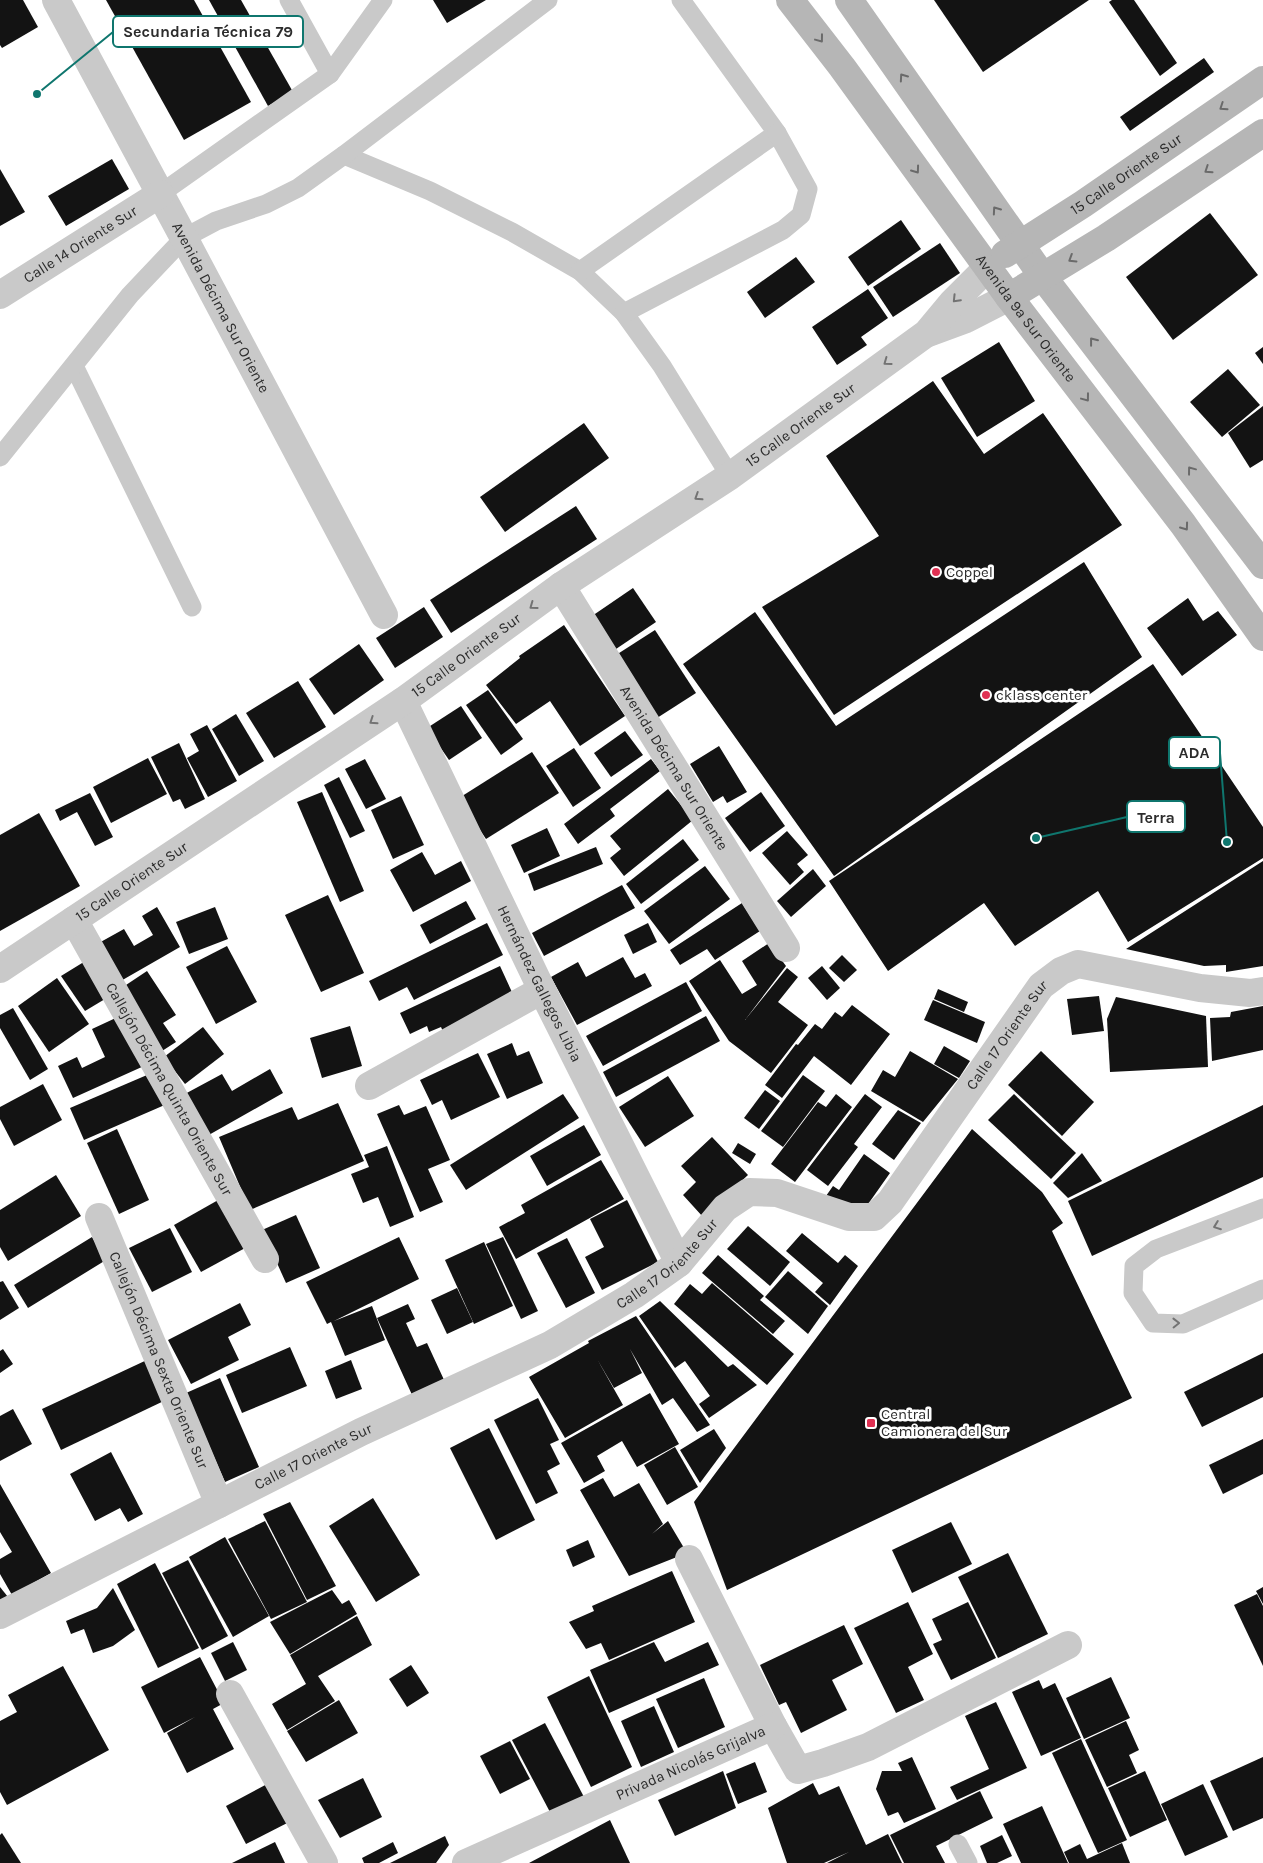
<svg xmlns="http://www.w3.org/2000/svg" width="1263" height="1863" viewBox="0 0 1263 1863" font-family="Karla,sans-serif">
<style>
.building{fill:#131313}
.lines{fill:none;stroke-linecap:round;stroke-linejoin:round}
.lane{stroke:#c9c9c9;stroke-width:19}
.street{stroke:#c9c9c9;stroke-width:28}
.secondary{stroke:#b6b6b6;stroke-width:28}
.oneway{stroke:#6a6a6a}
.oneway2{stroke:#737373}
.poi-dot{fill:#e03153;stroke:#fff;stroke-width:2}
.labels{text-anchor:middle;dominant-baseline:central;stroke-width:5;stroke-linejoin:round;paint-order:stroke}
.street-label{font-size:15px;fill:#2c2c2c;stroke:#fff}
.poi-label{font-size:15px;fill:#2c2c2c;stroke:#fff;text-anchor:start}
.leader{fill:none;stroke:#0f766e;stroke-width:2}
.callout-dot{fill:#0f766e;stroke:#fff;stroke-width:2}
.callout{fill:#fff;stroke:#0f766e;stroke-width:2}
.callout-label{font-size:16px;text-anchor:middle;font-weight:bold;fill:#2c2c2c}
</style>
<rect width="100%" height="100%" fill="#fff"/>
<!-- building -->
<g class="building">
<polygon points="0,0 23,0 38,27 2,48 0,45"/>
<polygon points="106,0 194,0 251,102 184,140"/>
<polygon points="209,0 241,0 293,92 268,106"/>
<polygon points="433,0 486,0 447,23"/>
<polygon points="934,0 1089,0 983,72"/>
<polygon points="1112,0 1134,0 1177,63 1160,76 1109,2"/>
<polygon points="1204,58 1214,72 1130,131 1120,117"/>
<polygon points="112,159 129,189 66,226 48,196"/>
<polygon points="0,169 25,212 0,226"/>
<polygon points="1210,213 1258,275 1173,340 1126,277"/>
<polygon points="901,220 921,249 868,286 848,257"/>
<polygon points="940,243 960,273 893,317 873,287"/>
<polygon points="796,257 815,282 765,318 747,292"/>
<polygon points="868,289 888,318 861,337 867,345 837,365 812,327"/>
<polygon points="999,342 1035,401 977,437 941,378"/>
<polygon points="1263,347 1263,364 1255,353"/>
<polygon points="1228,369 1260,405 1222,437 1190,402"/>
<polygon points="933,381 984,454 1043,413 1122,525 834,715 762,607 879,536 826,456"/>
<polygon points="1263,406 1263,460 1250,468 1228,433"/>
<polygon points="584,423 609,458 505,532 480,497"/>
<polygon points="576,506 597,539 451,633 430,600"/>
<polygon points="1084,562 1142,657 834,876 683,664 755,612 836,726"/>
<polygon points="633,588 656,622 616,649 592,616"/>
<polygon points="1188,598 1203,621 1218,611 1237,635 1182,676 1147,628"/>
<polygon points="424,607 443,637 395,668 376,638"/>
<polygon points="564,625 625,716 580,746 550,701 516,724 486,685 520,658 519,656"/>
<polygon points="655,630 696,693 657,718 616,655"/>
<polygon points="359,644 384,680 334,715 309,679"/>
<polygon points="1153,664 1263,827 1263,858 1128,942 1098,891 1015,946 984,903 888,971 829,881"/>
<polygon points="298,681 326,727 274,758 246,713"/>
<polygon points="488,690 523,739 501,755 466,705"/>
<polygon points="461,706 482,738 449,760 427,728"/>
<polygon points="236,714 264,761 239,776 212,729"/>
<polygon points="207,725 237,781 208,797 187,758 199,751 190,734"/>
<polygon points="625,731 643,755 611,777 594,753"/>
<polygon points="179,743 205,799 185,809 180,799 173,802 151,757"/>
<polygon points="719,746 747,792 727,803 723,796 713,802 690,764"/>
<polygon points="574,748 601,788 573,807 546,766"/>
<polygon points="532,752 559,793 486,839 459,798"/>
<polygon points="148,758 167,794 111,823 93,787"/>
<polygon points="365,759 386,799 366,809 345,769"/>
<polygon points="651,759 660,771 610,809 615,816 578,844 564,824"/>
<polygon points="339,777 365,831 350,838 324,785"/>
<polygon points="668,789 693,820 624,876 610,858 621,849 610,836"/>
<polygon points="322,792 364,891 340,902 297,802"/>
<polygon points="761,792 785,826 750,852 725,818"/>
<polygon points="90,793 113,837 95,846 77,812 60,821 55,810"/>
<polygon points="401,796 424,845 393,859 371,810"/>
<polygon points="39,813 80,886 0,931 0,835"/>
<polygon points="547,828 560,856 524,873 511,845"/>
<polygon points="787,831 808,855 797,864 804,872 790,885 762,853"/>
<polygon points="683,839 699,860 641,904 626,884"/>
<polygon points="596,847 603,864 534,891 528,874"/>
<polygon points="422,852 435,875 461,861 471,881 413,912 390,870"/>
<polygon points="1263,861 1263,966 1226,972 1226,965 1204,966 1126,949"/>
<polygon points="705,866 730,899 669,944 644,911"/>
<polygon points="813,869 826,886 791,917 777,901"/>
<polygon points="622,885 635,908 544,956 532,933"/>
<polygon points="328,895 364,973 321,992 285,915"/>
<polygon points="466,901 476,919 430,944 420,925"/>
<polygon points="742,903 760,931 715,960 707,949 680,965 670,950"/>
<polygon points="157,907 180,947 119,982 97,944 124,929 134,946 153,935 142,916"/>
<polygon points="215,907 228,939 189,954 176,922"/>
<polygon points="487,923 503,955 414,1000 407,987 379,1001 369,981"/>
<polygon points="648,923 657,942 633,954 624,935"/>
<polygon points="769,943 786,966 745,1020 787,968 798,977 778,1002 808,1025 771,1073 729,1041 689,981 720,960 742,994 757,985 742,961"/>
<polygon points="227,946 257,1002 216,1024 186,967"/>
<polygon points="842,955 857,970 844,982 829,968"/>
<polygon points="623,957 635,978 645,973 652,986 577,1025 551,977 578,962 586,977"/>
<polygon points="87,960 110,996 85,1011 61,976"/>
<polygon points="500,966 517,1003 445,1036 441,1027 429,1032 427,1026 410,1034 400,1013"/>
<polygon points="822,966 840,988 827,1000 808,978"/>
<polygon points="147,971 176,1015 163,1023 176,1042 162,1051 120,989"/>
<polygon points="57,978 89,1024 49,1052 18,1006"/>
<polygon points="686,982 702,1011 603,1066 586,1036"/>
<polygon points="938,989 968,1002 964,1012 934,999"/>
<polygon points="1099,996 1104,1031 1072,1035 1067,999"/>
<polygon points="1116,997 1206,1016 1208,1067 1110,1072 1107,1019"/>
<polygon points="933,1000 985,1022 977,1043 924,1020"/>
<polygon points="852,1005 890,1034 851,1085 814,1056 782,1098 765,1085 796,1044 798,1045 815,1024 822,1029 835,1012 842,1017"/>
<polygon points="1263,1006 1263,1050 1212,1061 1210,1018 1230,1017 1231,1012"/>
<polygon points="13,1008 48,1069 30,1080 0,1028 0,1015"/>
<polygon points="120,1016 144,1066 73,1098 58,1066 77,1057 82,1068 105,1057 92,1029"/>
<polygon points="706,1016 720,1041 616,1097 603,1072"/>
<polygon points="350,1026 362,1066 322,1078 310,1038"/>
<polygon points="203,1027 224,1054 185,1084 164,1057"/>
<polygon points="512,1043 517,1056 529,1051 543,1083 507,1099 487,1054"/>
<polygon points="944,1046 970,1061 959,1078 934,1064"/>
<polygon points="910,1051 958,1079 923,1122 871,1091 883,1070 895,1077"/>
<polygon points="1041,1051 1094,1102 1062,1136 1008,1085"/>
<polygon points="478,1053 500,1097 451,1120 442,1100 432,1105 420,1080"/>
<polygon points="270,1069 283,1093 207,1136 183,1095 222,1074 232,1091"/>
<polygon points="154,1072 167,1104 84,1140 70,1108"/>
<polygon points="803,1075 825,1091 783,1147 761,1131"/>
<polygon points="668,1076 694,1116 645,1147 619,1107"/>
<polygon points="43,1084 62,1120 14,1146 0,1119 0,1107"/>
<polygon points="765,1090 780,1101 759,1129 744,1118"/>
<polygon points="563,1094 579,1118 466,1190 450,1165"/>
<polygon points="836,1094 852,1107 795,1182 771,1164 818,1102 826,1107"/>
<polygon points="865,1094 882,1107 854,1144 858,1147 828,1186 807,1170"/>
<polygon points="1014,1094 1076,1153 1051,1179 988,1120"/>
<polygon points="338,1103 364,1161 250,1210 219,1137 292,1107 298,1120"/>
<polygon points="399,1105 404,1115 426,1106 450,1160 428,1169 443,1202 420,1212 377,1114"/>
<polygon points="1263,1105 1263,1177 1092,1256 1068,1201"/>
<polygon points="898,1110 921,1123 894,1160 872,1144"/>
<polygon points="584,1125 601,1155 547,1186 530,1156"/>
<polygon points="117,1129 149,1200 119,1214 87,1143"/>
<polygon points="972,1129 1042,1192 1063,1223 1052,1231 1132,1398 727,1590 694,1502"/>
<polygon points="712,1137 748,1175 703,1217 683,1195 696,1182 681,1166"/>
<polygon points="738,1143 756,1154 750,1164 732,1153"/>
<polygon points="387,1146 414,1217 390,1227 378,1197 363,1203 351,1174 369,1167 364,1155"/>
<polygon points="1082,1153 1102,1181 1068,1198 1053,1183"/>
<polygon points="864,1154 890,1173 866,1207 846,1210 826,1196 833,1186 839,1190"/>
<polygon points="601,1160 624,1199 516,1259 499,1227 525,1213 521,1205"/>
<polygon points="56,1175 81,1216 8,1261 0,1247 0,1210"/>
<polygon points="220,1199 247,1247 201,1272 174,1225"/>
<polygon points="627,1200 658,1262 602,1290 585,1257 604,1247 590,1219"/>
<polygon points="296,1215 320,1268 286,1283 262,1230"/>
<polygon points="748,1226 790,1262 770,1286 727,1249"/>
<polygon points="170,1228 192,1272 152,1292 129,1248"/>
<polygon points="802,1233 838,1263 845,1255 858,1266 830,1305 815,1292 823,1283 786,1251"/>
<polygon points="92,1237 106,1260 28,1308 14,1285"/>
<polygon points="399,1237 419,1279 334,1321 372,1306 385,1340 345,1356 331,1322 327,1324 306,1282"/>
<polygon points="503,1237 538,1311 521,1319 486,1244"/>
<polygon points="567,1238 595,1293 566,1308 537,1253"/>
<polygon points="484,1242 513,1306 474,1324 445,1260"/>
<polygon points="718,1255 764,1296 760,1300 785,1321 773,1334 702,1273"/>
<polygon points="788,1271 828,1306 808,1334 765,1297"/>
<polygon points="3,1281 19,1308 0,1320 0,1282"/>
<polygon points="712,1283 794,1354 767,1385 674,1304 690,1284 702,1294"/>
<polygon points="457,1288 473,1322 447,1334 431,1300"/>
<polygon points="660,1301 728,1367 733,1364 757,1385 709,1418 699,1404 710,1396 685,1361 675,1368 639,1316"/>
<polygon points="240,1303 251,1325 228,1337 239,1360 191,1384 168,1340"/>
<polygon points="408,1304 415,1319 406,1323 417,1347 427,1343 445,1382 413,1397 377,1318"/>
<polygon points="636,1316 710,1425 697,1432 673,1398 662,1405 630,1349 642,1373 614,1388 597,1359 623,1405 565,1438 529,1377 589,1343 588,1341"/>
<polygon points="290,1347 307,1386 242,1413 226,1375"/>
<polygon points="3,1349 13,1364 0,1373 0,1351"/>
<polygon points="1263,1353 1263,1397 1202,1427 1184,1392"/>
<polygon points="149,1359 168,1399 61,1450 42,1409"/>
<polygon points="351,1360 362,1389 336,1399 325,1371"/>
<polygon points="220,1378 259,1467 225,1482 186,1393"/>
<polygon points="650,1393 679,1444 637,1467 622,1441 597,1456 605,1471 584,1483 561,1443"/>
<polygon points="538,1398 559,1440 550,1444 560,1464 547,1471 558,1493 536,1504 494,1420"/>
<polygon points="13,1409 32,1444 0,1461 0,1416"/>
<polygon points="489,1428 535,1520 496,1540 450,1448"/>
<polygon points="714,1429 726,1448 700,1483 680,1450"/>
<polygon points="1263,1439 1263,1474 1223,1494 1209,1465"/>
<polygon points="675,1447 698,1487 667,1505 644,1465"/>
<polygon points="111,1452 143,1514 128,1522 120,1508 95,1521 70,1474"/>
<polygon points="603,1478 614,1497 639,1483 663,1524 652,1534 668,1521 687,1553 629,1576 580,1490"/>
<polygon points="0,1484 51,1573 12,1595 0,1574 0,1559 12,1552 0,1532"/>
<polygon points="373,1498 420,1575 376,1602 329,1526"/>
<polygon points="290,1502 336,1586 307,1600 263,1514"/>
<polygon points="265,1521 307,1602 271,1619 228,1539"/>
<polygon points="951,1522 972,1564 912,1593 892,1550"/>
<polygon points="225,1537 269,1616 233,1637 189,1557"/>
<polygon points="588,1540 595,1557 573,1567 566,1550"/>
<polygon points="1008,1553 1048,1634 998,1658 958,1577"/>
<polygon points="188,1560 228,1636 202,1650 162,1573"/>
<polygon points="155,1563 199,1648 158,1668 117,1584"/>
<polygon points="672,1571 695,1622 609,1660 601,1643 586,1649 569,1622 594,1611 592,1606"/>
<polygon points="0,1587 8,1597 0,1603"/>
<polygon points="1263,1587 1263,1604 1256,1591"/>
<polygon points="113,1588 135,1630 113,1646 93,1653 84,1629 71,1634 66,1621 97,1608"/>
<polygon points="332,1590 342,1604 349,1600 357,1614 290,1654 270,1622"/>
<polygon points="1257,1594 1263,1606 1263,1666 1234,1605"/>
<polygon points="908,1602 933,1654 908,1667 924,1700 896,1713 854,1628"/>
<polygon points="968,1602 996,1658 951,1680 933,1644 942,1640 932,1619"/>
<polygon points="357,1616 372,1645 318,1676 335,1701 287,1730 272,1704 306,1684 290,1655"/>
<polygon points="844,1625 863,1664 832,1680 847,1710 801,1733 786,1702 779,1705 760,1665"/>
<polygon points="233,1642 247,1670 225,1681 211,1653"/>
<polygon points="654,1642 665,1662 708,1642 719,1665 609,1713 590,1670"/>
<polygon points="200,1657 224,1703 213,1709 234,1749 187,1773 167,1733 195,1717 164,1733 141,1687"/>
<polygon points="411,1665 429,1693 407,1707 389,1679"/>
<polygon points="63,1666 109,1750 7,1805 0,1792 0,1721 17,1712 8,1695"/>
<polygon points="589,1676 632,1767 591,1787 547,1697"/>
<polygon points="1111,1677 1130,1718 1084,1739 1066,1698"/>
<polygon points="704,1678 725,1727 678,1748 656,1699"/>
<polygon points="1039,1680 1043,1689 1055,1683 1081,1738 1041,1756 1012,1692"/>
<polygon points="339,1700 358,1733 306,1762 287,1731"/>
<polygon points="996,1702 1027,1768 957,1800 950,1787 989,1769 965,1716"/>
<polygon points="654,1706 674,1752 641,1767 621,1721"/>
<polygon points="1126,1721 1139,1750 1129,1755 1137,1773 1107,1787 1085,1740"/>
<polygon points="545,1723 584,1797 551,1814 512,1740"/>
<polygon points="1081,1739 1127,1840 1098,1853 1052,1753"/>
<polygon points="510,1741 530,1779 500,1794 480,1756"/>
<polygon points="912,1757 936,1809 904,1823 898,1812 888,1816 876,1789 882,1771 902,1771 898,1763"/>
<polygon points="1263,1757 1263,1818 1233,1831 1210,1781"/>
<polygon points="755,1762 767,1792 738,1804 726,1774"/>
<polygon points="723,1771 736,1808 675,1836 658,1800"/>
<polygon points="1145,1771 1167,1820 1130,1837 1108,1788"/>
<polygon points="363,1778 382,1817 340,1838 318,1800"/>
<polygon points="269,1783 295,1819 246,1844 226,1806"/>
<polygon points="813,1783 819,1795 839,1786 866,1845 888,1834 902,1863 827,1863 849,1852 824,1863 787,1863 768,1808"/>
<polygon points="1203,1784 1228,1837 1185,1856 1161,1804"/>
<polygon points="980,1791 993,1818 936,1846 945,1863 904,1863 890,1835"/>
<polygon points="1042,1806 1068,1863 1021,1863 1003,1824"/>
<polygon points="610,1820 630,1863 529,1863"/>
<polygon points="2,1833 21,1863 0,1863 0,1835"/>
<polygon points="1002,1835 1012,1856 997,1863 987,1863 980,1846"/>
<polygon points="445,1836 449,1845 436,1863 390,1863"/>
<polygon points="275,1842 285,1863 232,1863"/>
<polygon points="393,1842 398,1853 379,1863 364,1863 362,1858"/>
<polygon points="1122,1843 1130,1863 1069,1863 1064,1852 1080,1844 1087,1859"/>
</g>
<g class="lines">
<!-- lane -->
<g class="lane">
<polyline points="289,0 330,74"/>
<polyline points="344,155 430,191 512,232 580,271 624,313 662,366 730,476"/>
<polyline points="160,194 330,74 383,0"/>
<polyline points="580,271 777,133 681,0"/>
<polyline points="624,313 783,230 801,215 808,189 777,133"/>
<polyline points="74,366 192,607"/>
<polyline points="0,457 130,295 184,238 216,221 266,204 298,188 344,155 548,0"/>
<polyline points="1263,1208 1156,1249 1134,1266 1133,1293 1153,1323 1183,1324 1263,1289"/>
<polyline points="958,1844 968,1863"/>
</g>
<!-- street -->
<g class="street">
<path id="s1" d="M56,0l128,238 200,377"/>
<path id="s2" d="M0,295l160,-101"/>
<polyline points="928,333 966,319 1009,297"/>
<path id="s3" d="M561,586l225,362"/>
<path id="s4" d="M403,701l139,289 137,273"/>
<path id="s5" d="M74,920l191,339"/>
<path id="s6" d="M0,969l403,-268 158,-115 169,-110 197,-143 25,-30 36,-36"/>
<polyline points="369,1086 542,990"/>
<path id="s7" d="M99,1217l120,287"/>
<polyline points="689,1559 773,1726 798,1770 823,1763 868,1747 1068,1645"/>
<path id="s8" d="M0,1615l361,-183 189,-87 84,-50 45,-32 46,-55 24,-16 28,1 72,24h25l16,-15 151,-216 20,-15 17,-7 122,24 50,5 13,-2"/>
<polyline points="230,1694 324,1863"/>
<path id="s9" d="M466,1863l307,-137"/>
</g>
<!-- secondary -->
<g class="secondary">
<path id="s10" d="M790,0l52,67 167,230 174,227 80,113"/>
<polyline points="849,0 1043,277 1263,565"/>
<path id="s11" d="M1005,254l78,-50 180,-124"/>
<polyline points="1009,297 1106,238 1263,133"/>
</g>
</g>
<!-- one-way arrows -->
<defs><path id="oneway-chevron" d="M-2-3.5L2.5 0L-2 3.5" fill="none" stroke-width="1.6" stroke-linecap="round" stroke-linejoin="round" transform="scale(1.25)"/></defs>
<g class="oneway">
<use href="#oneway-chevron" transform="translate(820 39) rotate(53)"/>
<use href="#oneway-chevron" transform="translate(903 77) rotate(-125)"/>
<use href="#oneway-chevron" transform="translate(1223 107) rotate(146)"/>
<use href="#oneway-chevron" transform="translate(916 170) rotate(54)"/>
<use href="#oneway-chevron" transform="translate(1208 170) rotate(146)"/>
<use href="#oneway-chevron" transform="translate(996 210) rotate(-125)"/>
<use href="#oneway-chevron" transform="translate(1072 259) rotate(148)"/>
<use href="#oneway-chevron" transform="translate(1093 341) rotate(-128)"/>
<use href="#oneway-chevron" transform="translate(1086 398) rotate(53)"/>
<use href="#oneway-chevron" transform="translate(1191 470) rotate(-127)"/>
<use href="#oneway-chevron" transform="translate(1185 527) rotate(54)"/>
</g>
<g class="oneway2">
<use href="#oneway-chevron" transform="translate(956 299) rotate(134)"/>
<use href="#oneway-chevron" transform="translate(887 362) rotate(144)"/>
<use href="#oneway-chevron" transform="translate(698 497) rotate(147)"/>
<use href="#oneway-chevron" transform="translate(533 606) rotate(144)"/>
<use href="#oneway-chevron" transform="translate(373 721) rotate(146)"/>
<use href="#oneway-chevron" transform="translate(1217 1226) rotate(159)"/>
<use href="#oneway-chevron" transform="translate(1176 1323) rotate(-1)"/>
</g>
<!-- markers -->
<g class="poi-dot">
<circle cx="936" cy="572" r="5"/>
<circle cx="986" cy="695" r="5"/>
<rect x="866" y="1418" width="10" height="10" rx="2.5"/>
</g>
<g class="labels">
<!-- street labels -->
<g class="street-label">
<text stroke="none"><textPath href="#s11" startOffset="145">15 Calle Oriente Sur</textPath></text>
<text stroke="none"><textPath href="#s2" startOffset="95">Calle 14 Oriente Sur</textPath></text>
<text stroke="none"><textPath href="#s1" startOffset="349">Avenida Décima Sur Oriente</textPath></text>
<text stroke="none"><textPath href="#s10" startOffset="396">Avenida 9a Sur Oriente</textPath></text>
<text stroke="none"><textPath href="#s6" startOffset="968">15 Calle Oriente Sur</textPath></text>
<text stroke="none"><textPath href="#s6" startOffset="562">15 Calle Oriente Sur</textPath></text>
<text stroke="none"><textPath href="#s3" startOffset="214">Avenida Décima Sur Oriente</textPath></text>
<text stroke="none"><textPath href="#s6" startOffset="158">15 Calle Oriente Sur</textPath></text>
<text stroke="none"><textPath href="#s4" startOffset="314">Hernández Gallegos Libia</textPath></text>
<text stroke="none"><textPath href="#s8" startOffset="1221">Calle 17 Oriente Sur</textPath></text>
<text stroke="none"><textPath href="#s5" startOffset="194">Callejón Décima Quinta Oriente Sur</textPath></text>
<text stroke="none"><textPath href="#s8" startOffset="756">Calle 17 Oriente Sur</textPath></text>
<text stroke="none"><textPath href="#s7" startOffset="155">Callejón Décima Sexta Oriente Sur</textPath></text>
<text stroke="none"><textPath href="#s8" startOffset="351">Calle 17 Oriente Sur</textPath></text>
<text stroke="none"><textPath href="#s9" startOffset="246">Privada Nicolás Grijalva</textPath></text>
</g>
<!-- poi labels -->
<g class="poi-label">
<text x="946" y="572">Coppel</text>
<text x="996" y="695">cklass center</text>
<text x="881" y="1414">Central<tspan x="881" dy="17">Camionera del Sur</tspan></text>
</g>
</g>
<!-- callouts -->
<path class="leader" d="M37 94L113 32M1227 842L1220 753M1036 838L1127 817"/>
<g class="callout-dot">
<circle cx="37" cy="94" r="5"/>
<circle cx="1227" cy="842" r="5"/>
<circle cx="1036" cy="838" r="5"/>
</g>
<g class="callout">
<rect x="113" y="16" width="190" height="31" rx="5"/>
<rect x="1169" y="737" width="51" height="31" rx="5"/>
<rect x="1127" y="801" width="58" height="31" rx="5"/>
</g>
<g class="callout-label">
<text x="208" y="37">Secundaria Técnica 79</text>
<text x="1194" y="758">ADA</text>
<text x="1156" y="823">Terra</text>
</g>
</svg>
